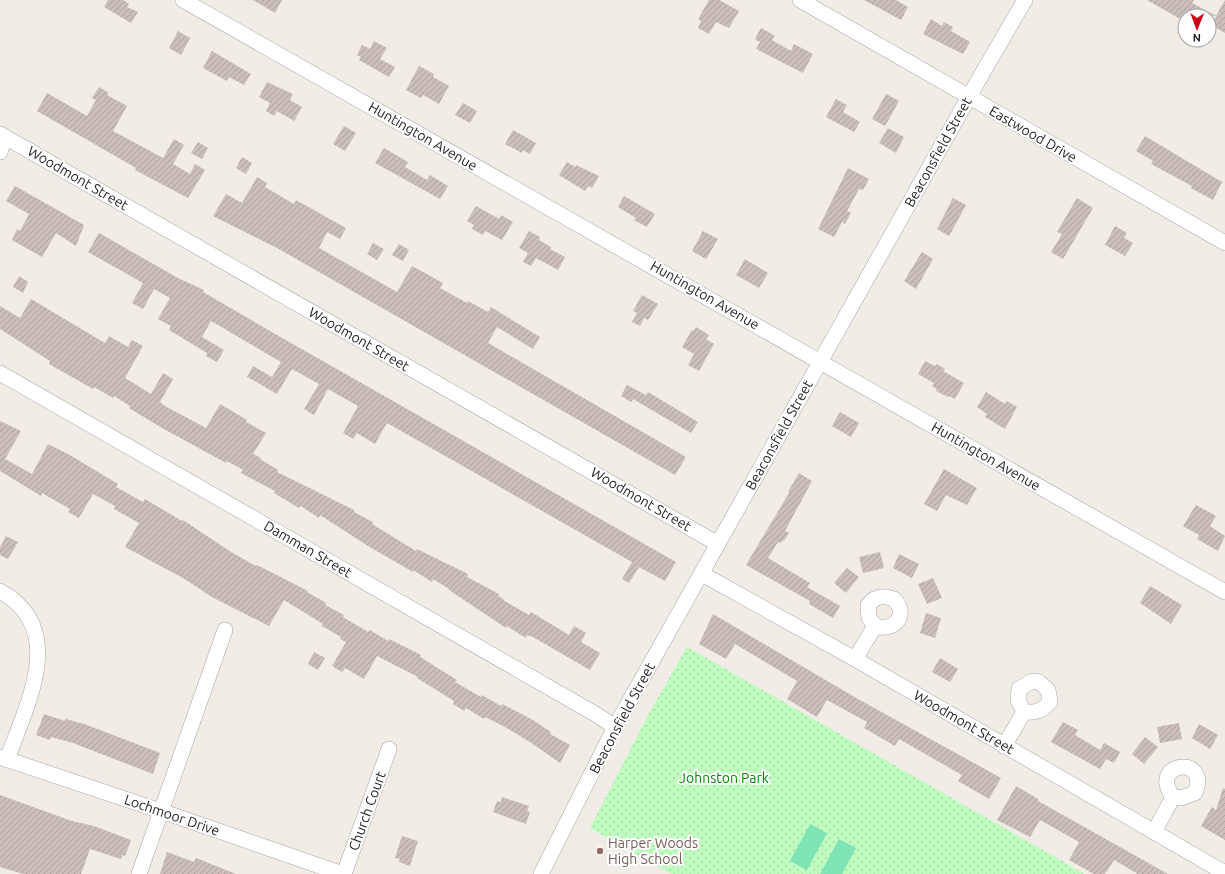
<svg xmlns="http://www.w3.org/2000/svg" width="1225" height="874" viewBox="0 0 1225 874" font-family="Ubuntu,sans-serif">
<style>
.park{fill:url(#park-dots)}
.pitch{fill:#7fe4b4}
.building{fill:url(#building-hatch)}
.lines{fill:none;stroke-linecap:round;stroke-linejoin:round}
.minor-casing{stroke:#a6a6a6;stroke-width:16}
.minor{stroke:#fff;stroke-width:15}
.education-dot{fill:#8d6e63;stroke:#fff;stroke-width:1.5}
.labels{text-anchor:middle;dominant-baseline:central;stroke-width:4;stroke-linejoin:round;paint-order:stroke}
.street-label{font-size:14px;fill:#1f1f1f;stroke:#fff}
.park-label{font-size:14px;fill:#068505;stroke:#fff}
.education-label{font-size:14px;fill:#785e54;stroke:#fff;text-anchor:start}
</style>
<defs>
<pattern id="park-dots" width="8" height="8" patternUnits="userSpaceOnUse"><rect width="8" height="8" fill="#c0fcc0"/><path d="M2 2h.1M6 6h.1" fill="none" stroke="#a5d8a5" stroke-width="1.8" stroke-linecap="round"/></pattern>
<pattern id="building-hatch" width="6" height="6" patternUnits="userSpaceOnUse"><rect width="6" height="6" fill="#c9beb8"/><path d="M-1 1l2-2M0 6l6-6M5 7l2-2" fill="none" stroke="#aca39e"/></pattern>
</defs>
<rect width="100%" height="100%" fill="#f1ece5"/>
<!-- park -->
<polygon class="park" points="687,647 1085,874 671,874 590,828 648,715"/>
<!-- pitch -->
<g class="pitch">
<polygon points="810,824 827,833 807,870 790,861"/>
<polygon points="839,839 856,848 842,874 820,874"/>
</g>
<!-- building -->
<g class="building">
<polygon points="108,0 123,0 129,4 127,7 138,12 131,23 104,7"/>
<polygon points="253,0 282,0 275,13"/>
<polygon points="709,0 719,0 739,11 729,28 716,22 709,34 698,28 701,21 698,19"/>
<polygon points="864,0 896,0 908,7 901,20"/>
<polygon points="1147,0 1194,0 1192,3 1216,16 1184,16 1182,20"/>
<polygon points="1225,0 1225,33 1211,25"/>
<polygon points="931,19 942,26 944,22 953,27 951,31 970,42 963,54 923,34"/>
<polygon points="761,28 775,36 772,40 791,51 794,44 813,54 803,73 756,49 760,42 755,39"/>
<polygon points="178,31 190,38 181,55 169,48"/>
<polygon points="374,41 387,48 380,59 395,67 389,77 359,60 361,57 357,55 362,45 370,49"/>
<polygon points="212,51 251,74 244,85 229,77 227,81 203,68"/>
<polygon points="419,66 434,74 433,77 449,86 439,104 423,95 421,98 406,90"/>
<polygon points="267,82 293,94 290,100 302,107 294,121 277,111 274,116 266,111 270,103 259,97"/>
<polygon points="99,87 109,93 107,95 127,106 113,131 163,158 174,139 184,145 173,164 190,174 195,164 205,170 188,198 135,170 136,168 37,111 47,93 87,116 96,100 92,98"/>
<polygon points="886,94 899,101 885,126 872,119"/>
<polygon points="836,99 847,105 843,112 860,122 854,132 826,117"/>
<polygon points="463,103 477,111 470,123 455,115"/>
<polygon points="344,126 356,133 345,151 333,144"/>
<polygon points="888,128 904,137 896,153 879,143"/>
<polygon points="513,130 536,143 530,154 523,150 522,153 505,144"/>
<polygon points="1145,136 1222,182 1213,200 1191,188 1192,186 1151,164 1153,161 1136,151"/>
<polygon points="198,142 208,148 202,159 191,153"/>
<polygon points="384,148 408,162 405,167 427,180 430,175 448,186 440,199 375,163"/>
<polygon points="242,157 252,163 246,174 236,168"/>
<polygon points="567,162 575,167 576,165 599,176 592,188 588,186 585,191 559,175"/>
<polygon points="848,168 869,179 863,190 859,189 847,211 851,213 845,224 842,222 834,237 818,229"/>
<polygon points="257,177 267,183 265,187 294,204 296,200 346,228 340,239 327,232 319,248 397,292 412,266 443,283 440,288 467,303 468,301 488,312 491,307 540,337 533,349 497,327 488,343 686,457 675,475 277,248 213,216 226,194 242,203"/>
<polygon points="15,186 84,225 76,246 56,233 42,257 12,240 17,229 20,231 29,214 6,201"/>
<polygon points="624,196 655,214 647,227 634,220 636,218 618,207"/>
<polygon points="953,198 966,205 949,236 937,229"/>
<polygon points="1077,198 1093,208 1063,259 1051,252 1062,234 1057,232"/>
<polygon points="476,206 499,219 501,215 513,222 502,240 485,231 483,235 472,229 474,225 467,221"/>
<polygon points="1115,226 1127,233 1124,238 1133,243 1125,256 1105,245"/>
<polygon points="529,231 540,237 539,240 551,247 550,249 565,257 558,270 536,258 531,266 523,262 528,253 519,248"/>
<polygon points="703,231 718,239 706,259 692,251"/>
<polygon points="99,233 178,278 204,290 203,292 270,331 676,562 665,581 639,567 629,583 622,579 632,562 387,423 375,444 357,433 353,439 343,433 358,406 328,389 314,415 304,409 319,384 292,369 277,394 258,383 247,377 253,366 272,377 281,362 211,321 202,337 224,350 217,362 206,356 207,353 169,330 171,326 158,319 170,298 154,289 143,309 132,303 143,283 88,252"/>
<polygon points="373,243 384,249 377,260 367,254"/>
<polygon points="399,244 409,250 403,261 392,255"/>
<polygon points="922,252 933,259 916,289 904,281"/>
<polygon points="745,259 768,273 759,288 736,275"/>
<polygon points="19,276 28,282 23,293 13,287"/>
<polygon points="642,295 658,304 648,320 644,318 640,326 632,322 637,313 633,311"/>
<polygon points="31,299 105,343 109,336 128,347 132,340 143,346 125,378 151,394 163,373 173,379 160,402 165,406 206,428 220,404 247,420 246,422 266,433 253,454 261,458 260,459 278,470 277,472 354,510 354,512 373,522 372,524 416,551 417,549 468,574 467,577 499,594 498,596 504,599 503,600 529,615 531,612 569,635 574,626 586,633 581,642 600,653 590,670 533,637 527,635 526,638 507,626 506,628 449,590 449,589 433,579 432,582 413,570 413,572 368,546 320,515 319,518 301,506 299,508 274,493 275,491 241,473 243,470 227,461 226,463 162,428 129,408 130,406 114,396 113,398 94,387 93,389 49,364 50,361 0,329 0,306 20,318"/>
<polygon points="696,327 709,335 706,339 714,344 699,371 688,365 694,354 682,347 692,330 693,331"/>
<polygon points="925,361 935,366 937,364 945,369 943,371 964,383 955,399 949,396 948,397 936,391 937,389 932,386 934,383 918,374"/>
<polygon points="627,385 646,395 648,392 698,422 691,433 633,399 631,402 621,396"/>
<polygon points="986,392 1005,404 1007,401 1017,407 1005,429 985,417 987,414 977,407"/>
<polygon points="840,412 859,423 851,437 832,426"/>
<polygon points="0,421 21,431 5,459 32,474 48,444 68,454 118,484 116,487 143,502 145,499 182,521 183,520 231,552 256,566 257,565 308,591 307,592 326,603 325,605 344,615 343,617 368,632 370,630 388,641 389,639 421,655 420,657 457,680 455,682 481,697 482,695 501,706 502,704 533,720 551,732 550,734 570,745 560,763 530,742 505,727 485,717 484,719 466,708 464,711 453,704 454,701 417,678 418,677 377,656 364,679 345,668 342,672 332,666 346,642 340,639 341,637 322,626 323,624 284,600 269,626 212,597 183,578 125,547 139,523 114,509 115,506 93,494 79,518 68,512 70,509 42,493 41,496 0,471"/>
<polygon points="944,469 977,488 967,505 946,495 937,511 924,504"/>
<polygon points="799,473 812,481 785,531 789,533 784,541 783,540 781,543 778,542 768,558 810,583 807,587 840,606 833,618 809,604 810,601 746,565 789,493 788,492"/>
<polygon points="1196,505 1216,516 1210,526 1225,536 1218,551 1197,539 1199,535 1183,526"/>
<polygon points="6,536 18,542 8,559 0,555 0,547"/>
<polygon points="880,552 884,568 863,573 859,557"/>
<polygon points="899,554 919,564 912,578 893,568"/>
<polygon points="847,568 859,577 846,593 834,583"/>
<polygon points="933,578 942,598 927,604 918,584"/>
<polygon points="1150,586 1182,605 1171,624 1140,603"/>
<polygon points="926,613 941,618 935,638 920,633"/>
<polygon points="713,614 858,699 1001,778 989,799 958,781 962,775 899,739 895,746 864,728 867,722 827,700 817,717 787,699 797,681 735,644 726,659 699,644"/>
<polygon points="314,652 325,658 318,670 308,664"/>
<polygon points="940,658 958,669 950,682 932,672"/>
<polygon points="44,714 65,721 66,719 87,725 160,753 153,774 73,743 51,737 50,740 36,735"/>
<polygon points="1063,722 1078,730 1075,735 1100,750 1104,743 1120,752 1114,763 1106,759 1100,769 1051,742"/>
<polygon points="1179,723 1182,739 1160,743 1157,727"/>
<polygon points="1199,724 1218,735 1210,749 1192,738"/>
<polygon points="1145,737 1158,747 1144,764 1132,754"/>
<polygon points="1016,786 1038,799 1038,801 1168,874 1138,874 1114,860 1105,874 1094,874 1069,860 1079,842 1040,820 1030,837 997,820"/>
<polygon points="1223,788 1225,789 1225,840 1201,826 1212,807 1216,810"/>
<polygon points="0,795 72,821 94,826 131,840 125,856 122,855 121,859 90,849 81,874 23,874 0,867"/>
<polygon points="502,797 529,806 527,811 530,812 526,824 493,812 497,801 501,802"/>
<polygon points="402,836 418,841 410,866 399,862 400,859 395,858"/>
<polygon points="167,852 194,862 196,858 236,874 160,874"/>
</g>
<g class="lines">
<!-- minor casing -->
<g class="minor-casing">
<g id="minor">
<polyline points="183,0 1225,592"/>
<polyline points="800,0 1225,243"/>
<polyline points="0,134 718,544"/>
<polyline points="0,152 5,137"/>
<polyline points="0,373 597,715 615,727"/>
<polyline points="702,574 855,659 1225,873"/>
<path d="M0,591c69,38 26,114 7,169"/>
<path d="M855,659l20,-33c20,6 34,-11 19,-27 -11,-4 -19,-3 -26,6l1,13 6,8"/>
<path d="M1004,746l20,-34c12,1 18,-1 26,-10l-2,-12 -9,-8 -7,-1 -13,8 -1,11 6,12"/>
<polyline points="0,757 161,811 343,874"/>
<path d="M1154,832l19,-35 8,1 14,-5c16,-39 -48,-31 -22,4"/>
<polyline points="139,874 225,630"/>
<polyline points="344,874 389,749"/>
<polyline points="541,874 615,727 983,72 1025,0"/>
</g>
</g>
<!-- minor -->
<use href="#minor" class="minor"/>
</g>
<!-- markers -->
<circle class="education-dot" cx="600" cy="851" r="4"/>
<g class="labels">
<!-- street labels -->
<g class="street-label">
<text transform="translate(1033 134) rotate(30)">Eastwood Drive</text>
<text transform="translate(423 136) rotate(30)">Huntington Avenue</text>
<text transform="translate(938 152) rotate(-61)">Beaconsfield Street</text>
<text transform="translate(78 178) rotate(30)">Woodmont Street</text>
<text transform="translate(705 295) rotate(30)">Huntington Avenue</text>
<text transform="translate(359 339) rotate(30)">Woodmont Street</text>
<text transform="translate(779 435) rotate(-61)">Beaconsfield Street</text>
<text transform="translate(986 456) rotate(30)">Huntington Avenue</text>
<text transform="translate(641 499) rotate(30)">Woodmont Street</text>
<text transform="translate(308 549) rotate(30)">Damman Street</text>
<text transform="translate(622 718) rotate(-62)">Beaconsfield Street</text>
<text transform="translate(964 722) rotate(30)">Woodmont Street</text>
<text transform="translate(367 811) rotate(-70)">Church Court</text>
<text transform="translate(172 815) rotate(19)">Lochmoor Drive</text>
</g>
<!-- park labels -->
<g class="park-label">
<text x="724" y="778">Johnston Park</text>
</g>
<!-- education labels -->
<g class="education-label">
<text x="608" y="843">Harper Woods<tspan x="608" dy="16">High School</tspan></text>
</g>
</g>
<!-- north arrow -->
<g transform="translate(1197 28) rotate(181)"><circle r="19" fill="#ffffff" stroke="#a5a5a5"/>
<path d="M0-3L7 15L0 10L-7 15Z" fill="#cf0012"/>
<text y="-6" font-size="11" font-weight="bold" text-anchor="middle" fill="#1f1f1f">N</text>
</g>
</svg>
